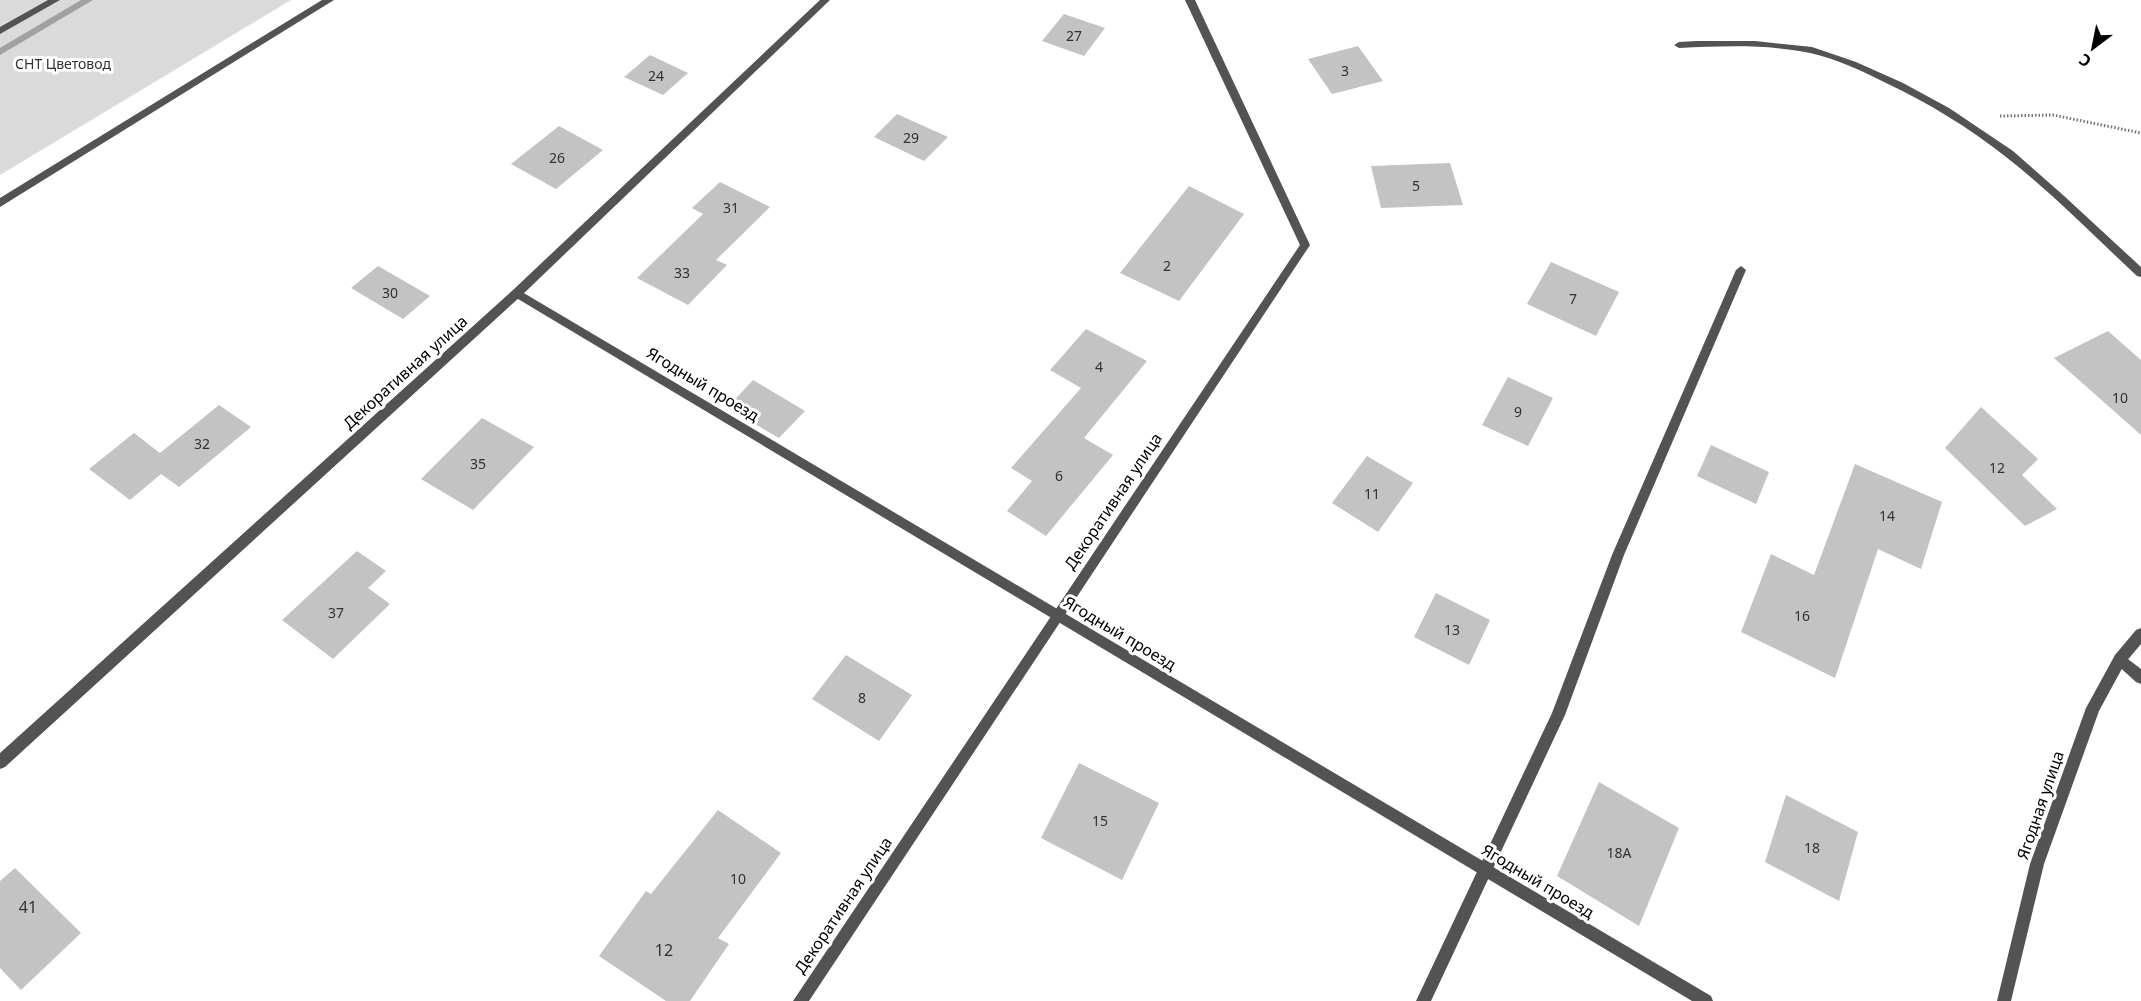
<svg xmlns="http://www.w3.org/2000/svg" width="2141" height="1001" viewBox="0 0 2141 1001" font-family="'Noto Sans',sans-serif">
<style>
.green{fill:#dadada}
.lines{fill:none;stroke-linecap:round;stroke-linejoin:round}
.stream{fill:#a1a1a1;fill-rule:evenodd}
.building{fill:#c3c3c3}
.path{stroke:#757575;stroke-width:3;stroke-dasharray:1.5 2;stroke-linecap:butt}
.lane{fill:#535353;fill-rule:evenodd}
.street{fill:#535353;fill-rule:evenodd}
.labels{text-anchor:middle;dominant-baseline:central;stroke-width:6;stroke-linejoin:round;paint-order:stroke}
.number-label{font-size:14px;fill:#313131}
.far-park-label{font-size:14px;fill:#313131;stroke:#fff}
.street-label{font-size:16px;fill:#000;stroke:#fff}
.near-number-label{font-size:16px;fill:#313131}
</style>
<rect width="100%" height="100%" fill="#fff"/>
<!-- green -->
<polygon class="green" points="0,0 291,0 0,175"/>
<g class="lines">
<!-- stream -->
<polygon class="stream" points="81,0 93,0 0,55 0,48"/>
</g>
<!-- building -->
<g class="building">
<polygon points="1064,14 1105,28 1084,56 1042,41"/>
<polygon points="1358,46 1383,81 1332,94 1308,59"/>
<polygon points="650,55 688,73 663,95 624,77"/>
<polygon points="897,114 948,137 924,161 874,137"/>
<polygon points="559,126 603,150 556,189 511,164"/>
<polygon points="1450,163 1463,205 1381,208 1371,166"/>
<polygon points="720,182 770,207 716,260 727,265 688,305 637,278 703,214 692,208"/>
<polygon points="1189,186 1244,214 1179,301 1120,273"/>
<polygon points="1551,262 1619,292 1596,336 1527,304"/>
<polygon points="378,266 430,296 403,319 351,288"/>
<polygon points="1086,329 1147,361 1084,438 1113,455 1046,536 1007,511 1032,481 1011,468 1081,388 1050,370"/>
<polygon points="2108,331 2141,360 2141,435 2054,358"/>
<polygon points="1508,377 1553,398 1528,446 1482,425"/>
<polygon points="753,380 805,411 779,438 727,408"/>
<polygon points="219,405 251,427 179,487 161,474 130,500 89,469 134,433 160,453"/>
<polygon points="1981,407 2038,459 2022,475 2057,509 2025,526 1945,448"/>
<polygon points="482,418 534,447 473,510 421,479"/>
<polygon points="1711,445 1769,472 1756,504 1697,476"/>
<polygon points="1367,456 1413,483 1378,532 1332,503"/>
<polygon points="1855,464 1942,502 1921,569 1878,549 1835,678 1741,632 1771,554 1814,575"/>
<polygon points="357,551 386,571 368,588 390,604 333,659 282,620"/>
<polygon points="1436,593 1490,620 1469,665 1414,637"/>
<polygon points="846,655 912,695 879,741 812,699"/>
<polygon points="1079,763 1159,803 1122,880 1041,838"/>
<polygon points="1599,782 1679,828 1639,926 1557,876"/>
<polygon points="1786,795 1858,832 1839,901 1765,862"/>
<polygon points="718,810 781,853 718,938 729,944 690,1001 666,1001 599,956 646,891 651,894"/>
<polygon points="15,868 81,933 21,990 0,968 0,881"/>
</g>
<g class="lines">
<!-- path -->
<polyline class="path" points="2000,116 2053,115 2141,133"/>
<!-- lane -->
<g class="lane">
<polygon points="48,0 60,0 0,34 0,27"/>
<path d="M1697,41h58l57,6 44,15 47,21 46,25 64,43 50,44 78,72v10l-4,-1c-43,-40 -85,-83 -131,-119 -37,-29 -77,-54 -120,-74 -24,-12 -49,-24 -76,-30 -43,-9 -87,-7 -131,-5l-5,-3 5,-3z"/>
<polygon points="517,289 1711,996 1713,1001 1692,1001 513,296 512,293 513,290"/>
<polygon points="2120,653 2141,669 2141,684 2136,682 2115,663 2114,659 2115,655"/>
</g>
<!-- street -->
<g class="street">
<polygon points="322,0 334,0 0,207 0,198"/>
<polygon points="820,0 830,0 521,296 5,767 0,769 0,753 513,290"/>
<polygon points="1185,0 1195,0 1310,245 809,1001 793,1001 1300,245"/>
<polygon points="1741,266 1746,270 1624,555 1565,715 1431,1001 1416,1001 1552,713 1612,555 1736,270"/>
<polygon points="2141,628 2141,644 2125,663 2099,711 2044,864 2011,1001 1997,1001 2030,864 2086,708 2115,655 2136,630"/>
</g>
</g>
<g class="labels">
<!-- number labels -->
<g class="number-label">
<text x="1074" y="35">27</text>
<text x="1345" y="70">3</text>
<text x="656" y="75">24</text>
<text x="911" y="137">29</text>
<text x="557" y="157">26</text>
<text x="1416" y="185">5</text>
<text x="731" y="207">31</text>
<text x="1167" y="265">2</text>
<text x="682" y="272">33</text>
<text x="390" y="292">30</text>
<text x="1573" y="298">7</text>
<text x="1099" y="366">4</text>
<text x="2120" y="397">10</text>
<text x="1518" y="411">9</text>
<text x="202" y="443">32</text>
<text x="478" y="463">35</text>
<text x="1997" y="467">12</text>
<text x="1059" y="475">6</text>
<text x="1372" y="493">11</text>
<text x="1887" y="515">14</text>
<text x="336" y="612">37</text>
<text x="1802" y="615">16</text>
<text x="1452" y="629">13</text>
<text x="862" y="697">8</text>
<text x="1100" y="820">15</text>
<text x="1812" y="847">18</text>
<text x="1619" y="852">18А</text>
<text x="738" y="878">10</text>
</g>
<!-- far-park labels -->
<g class="far-park-label">
<text x="63" y="63">СНТ Цветовод</text>
</g>
<!-- street labels -->
<g class="street-label">
<text transform="translate(405 372) rotate(-42)">Декоративная улица</text>
<text transform="translate(703 384) rotate(31)">Ягодный проезд</text>
<text transform="translate(1113 501) rotate(-56)">Декоративная улица</text>
<text transform="translate(1120 633) rotate(31)">Ягодный проезд</text>
<text transform="translate(2040 805) rotate(-71)">Ягодная улица</text>
<text transform="translate(1538 881) rotate(31)">Ягодный проезд</text>
<text transform="translate(843 905) rotate(-56)">Декоративная улица</text>
</g>
<!-- near-number labels -->
<g class="near-number-label">
<text x="28" y="907">41</text>
<text x="664" y="950">12</text>
</g>
</g>
<!-- north arrow -->
<g transform="translate(2093 48) rotate(212)" stroke="#ffffff" stroke-width="4.5" paint-order="stroke">
<path d="M0-4.5L10 22L0 15L-10 22Z" fill="#000000"/>
<text y="-9" font-size="16" font-weight="bold" text-anchor="middle" fill="#000000">С</text>
</g>
</svg>
